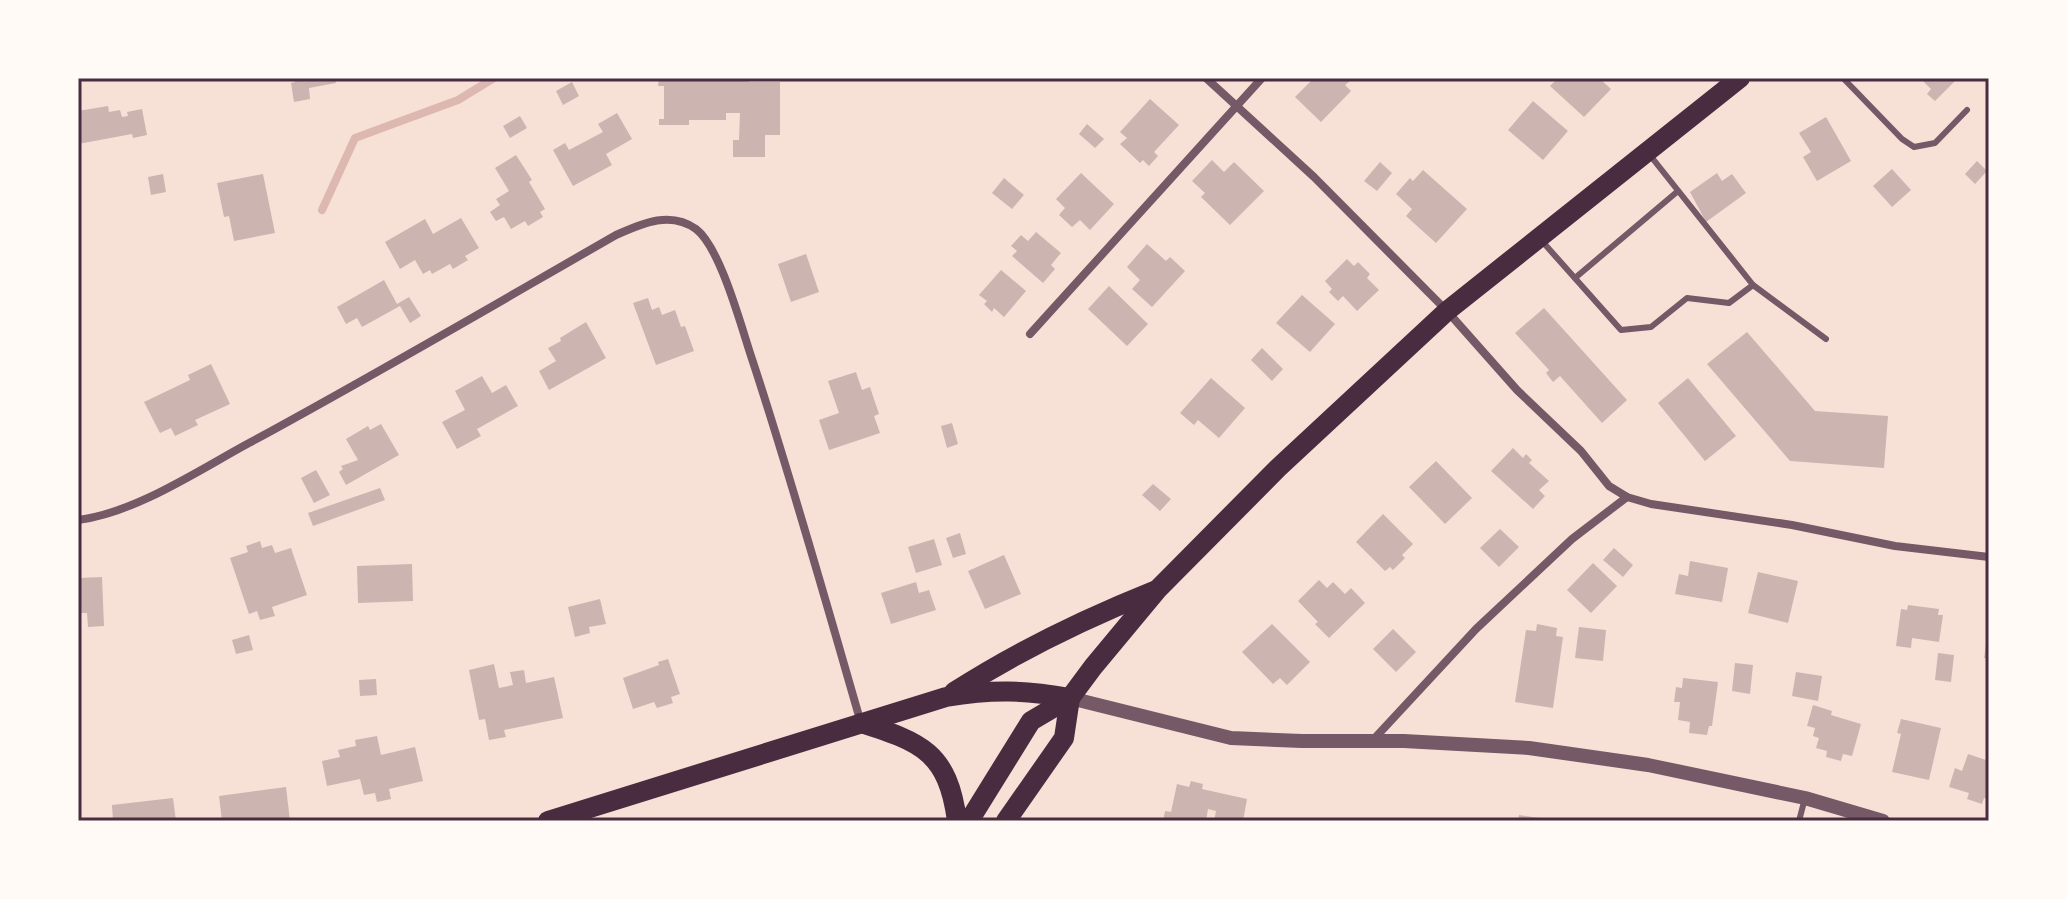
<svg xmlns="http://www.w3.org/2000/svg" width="2067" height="899" viewBox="0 0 2067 899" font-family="'IBM Plex Sans',sans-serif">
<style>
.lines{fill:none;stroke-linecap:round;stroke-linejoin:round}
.stream{stroke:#dcb8b0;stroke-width:8}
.building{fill:#ccb4b1}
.service{stroke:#755966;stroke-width:6}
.minor{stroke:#755966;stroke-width:8}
.tertiary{stroke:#755966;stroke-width:14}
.primary{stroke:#4a2c40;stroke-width:20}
.neatline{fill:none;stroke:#4a2c40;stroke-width:3}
</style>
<rect width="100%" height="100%" fill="#f7e1d7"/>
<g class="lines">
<!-- stream -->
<polyline class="stream" points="322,210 355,138 458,100 494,78"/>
</g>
<!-- building -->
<g class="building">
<polygon points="294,78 335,78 336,83 309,88 310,99 294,102 291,83 295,82"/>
<polygon points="679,78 749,78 749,82 780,82 780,135 765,135 765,157 733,157 733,140 739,140 740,113 726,113 726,120 689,120 689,125 659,125 659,119 664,119 664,86 658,86 659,79"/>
<polygon points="1314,78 1347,78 1350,81 1345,85 1351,91 1321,122 1295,97"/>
<polygon points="1558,78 1599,78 1611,89 1584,117 1550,86"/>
<polygon points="1920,78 1958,78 1935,101 1927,94 1931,89"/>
<polygon points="572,82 579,96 563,105 556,91"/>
<polygon points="1150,99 1179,125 1154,152 1158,156 1149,166 1143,160 1140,163 1120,144 1127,138 1120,132"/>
<polygon points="1533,101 1568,131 1543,160 1508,130"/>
<polygon points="108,106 109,112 120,110 122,117 128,116 127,112 142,109 147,135 133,138 132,134 78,144 78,111"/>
<polygon points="617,113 632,139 606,154 612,165 573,186 553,150 565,143 569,150 603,132 598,124"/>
<polygon points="520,116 527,128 510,138 503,126"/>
<polygon points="1826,117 1851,161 1817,181 1803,157 1811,152 1799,133"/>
<polygon points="1087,124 1104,139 1095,148 1079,134"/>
<polygon points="516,155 532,180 529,182 545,209 540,212 543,217 528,226 525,221 511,229 504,217 496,221 490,212 500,205 496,199 509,191 495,168"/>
<polygon points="1212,160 1224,172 1234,162 1264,191 1230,225 1201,197 1205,193 1192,181"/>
<polygon points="1977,161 1987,171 1975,184 1965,174"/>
<polygon points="1380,162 1392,173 1377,191 1364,181"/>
<polygon points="1892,169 1911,190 1892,207 1873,186"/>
<polygon points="1423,170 1467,209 1436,243 1406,216 1412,209 1396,194 1410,178 1413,181"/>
<polygon points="1081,173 1114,204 1090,230 1080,220 1072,227 1059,215 1065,208 1056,199"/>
<polygon points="1717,173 1722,181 1732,174 1746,193 1706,222 1690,192"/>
<polygon points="163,174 166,192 151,195 148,177"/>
<polygon points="263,174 275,233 234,241 229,216 224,217 217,183"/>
<polygon points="1004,178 1024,195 1012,209 992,193"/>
<polygon points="461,218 479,248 465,256 468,260 453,269 450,264 432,274 430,270 423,274 415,260 400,269 385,242 425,219 433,234"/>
<polygon points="1036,232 1061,253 1051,265 1055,269 1043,283 1012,256 1017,251 1011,246 1021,235 1028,241"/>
<polygon points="1147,244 1166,261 1170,257 1185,271 1152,307 1132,289 1140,280 1127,267"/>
<polygon points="806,254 819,292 791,302 778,264"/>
<polygon points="1347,259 1354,266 1358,262 1370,274 1367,278 1379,290 1357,311 1343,296 1338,301 1329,292 1332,289 1325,281"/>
<polygon points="1001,270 1026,291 1004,317 994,308 992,312 984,304 987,301 979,295"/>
<polygon points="384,280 397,304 409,297 421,316 410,323 400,306 362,327 357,318 346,324 337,307"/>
<polygon points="1109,286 1148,324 1127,346 1088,309"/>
<polygon points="1302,295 1335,324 1310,352 1276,323"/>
<polygon points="648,298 652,310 659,307 662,315 675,310 681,327 685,326 694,351 656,365 633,303"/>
<polygon points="1544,308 1627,400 1602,423 1560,376 1553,382 1546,373 1549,370 1515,333"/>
<polygon points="586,322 606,358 549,390 539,371 556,361 548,348 561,341 560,338"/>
<polygon points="1747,332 1815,411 1888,416 1884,468 1790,461 1707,364"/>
<polygon points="1262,348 1283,369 1272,381 1251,360"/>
<polygon points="211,364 230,404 195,420 198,425 175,436 171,428 160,433 144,402 190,380 188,375"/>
<polygon points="856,372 862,390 870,387 879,414 874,416 880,433 829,450 819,420 839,413 828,381"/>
<polygon points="482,376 492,393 506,385 518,406 477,429 481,436 457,449 442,422 465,410 455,391"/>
<polygon points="1211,378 1245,408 1219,438 1198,420 1194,425 1180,413"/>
<polygon points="1688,378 1736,436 1705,461 1658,403"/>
<polygon points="952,423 958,444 947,448 941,426"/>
<polygon points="381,424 399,455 346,485 339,472 343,469 341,466 358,460 346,439 368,426 370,430"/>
<polygon points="1513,448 1523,458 1526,454 1532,460 1529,463 1549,481 1539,490 1545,496 1533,509 1491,471"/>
<polygon points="1436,461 1472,498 1445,524 1409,487"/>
<polygon points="316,470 330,495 314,503 301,478"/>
<polygon points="1153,484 1171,499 1160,511 1142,495"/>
<polygon points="380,488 385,500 313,526 308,513"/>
<polygon points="1383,514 1413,544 1402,555 1405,558 1393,570 1390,567 1385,571 1356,542"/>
<polygon points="1500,529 1519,547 1499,567 1480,548"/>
<polygon points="960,533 966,554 953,558 946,538"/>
<polygon points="934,539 942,565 916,573 908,547"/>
<polygon points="260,541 262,548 272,545 275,553 291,548 307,595 272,607 275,616 260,620 257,611 249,614 230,558 248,552 246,546"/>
<polygon points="1614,548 1633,565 1623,577 1603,560"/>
<polygon points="1004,555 1021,594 985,609 968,571"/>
<polygon points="1690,561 1728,568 1722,602 1675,594 1679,574 1688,576"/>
<polygon points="1593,563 1617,586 1591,613 1567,590"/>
<polygon points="412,564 413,601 358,603 357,566"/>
<polygon points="1758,572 1798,581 1788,623 1748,613"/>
<polygon points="102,577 104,626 88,627 87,613 78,613 78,578"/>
<polygon points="1319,580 1327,588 1333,582 1345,594 1351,588 1365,603 1329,638 1315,624 1318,622 1298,601"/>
<polygon points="916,582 919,593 929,590 936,610 891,624 881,593"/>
<polygon points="600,599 606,624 589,627 590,633 575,637 568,607"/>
<polygon points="1908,605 1939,609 1938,615 1943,615 1939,642 1912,638 1911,648 1896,646 1901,609 1907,610"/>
<polygon points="1272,624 1310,662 1287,685 1280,678 1273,684 1242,652"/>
<polygon points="1537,624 1557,628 1556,636 1563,637 1553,708 1515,702 1526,630 1536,631"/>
<polygon points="1579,627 1606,630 1603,661 1575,658"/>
<polygon points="1393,629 1416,652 1396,672 1373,649"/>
<polygon points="249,635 253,650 236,654 232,640"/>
<polygon points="1987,638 1989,639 1989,659 1984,658"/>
<polygon points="1938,653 1954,655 1951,682 1935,680"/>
<polygon points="668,659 680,694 671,697 673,703 657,708 654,702 633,709 623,678 659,665 658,662"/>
<polygon points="1735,663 1753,665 1750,694 1732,691"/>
<polygon points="494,664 499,688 513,685 510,672 524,670 526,683 554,677 563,718 504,730 506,737 489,740 485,719 479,720 469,670"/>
<polygon points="1796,672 1822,676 1818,701 1792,696"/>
<polygon points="1683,678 1718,682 1712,726 1709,726 1707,735 1689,733 1690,722 1678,720 1680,702 1674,702 1676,687 1682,688"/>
<polygon points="376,679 377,695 360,696 359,680"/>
<polygon points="1813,705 1832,711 1831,715 1861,724 1852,756 1843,754 1841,761 1826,757 1827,751 1816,748 1819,738 1813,736 1815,728 1807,726"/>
<polygon points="1901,719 1941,728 1929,780 1892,772 1901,734 1897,733"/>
<polygon points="377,736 381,755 415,747 423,781 389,789 391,799 377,802 375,793 364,795 360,779 327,786 322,761 340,757 338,750 356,746 355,740"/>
<polygon points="1968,754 1989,761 1989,800 1984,798 1982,804 1967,799 1969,793 1949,787 1955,768 1962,771"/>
<polygon points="1191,781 1203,784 1202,789 1247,799 1243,821 1214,821 1216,811 1208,809 1206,821 1163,821 1165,811 1171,812 1177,784 1189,787"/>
<polygon points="286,787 290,821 222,821 219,796"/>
<polygon points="173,798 176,821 113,821 112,805"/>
<polygon points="1519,815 1546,819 1546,821 1518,821"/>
</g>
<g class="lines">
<!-- service -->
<g class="service">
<polyline points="1843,78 1902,139 1914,147 1935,143 1967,110"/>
<polyline points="1541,240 1621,330 1651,327 1687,298 1729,303 1753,285 1649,154"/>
<polyline points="1575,278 1678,191"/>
<polyline points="1753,285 1826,339"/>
<polyline points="1799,821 1805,798"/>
</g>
<!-- minor -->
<g class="minor">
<polyline points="1206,78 1314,177 1447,311 1517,390 1581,451 1609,486 1627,497 1651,504 1792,525 1895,546 1989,557"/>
<polyline points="1030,334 1262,78"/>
<path d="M78,520c57,-7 121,-50 171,-77 124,-67 245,-138 367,-208 25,-11 54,-25 80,-6 25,19 46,101 57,133 39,119 73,240 108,361"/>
<polyline points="1373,740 1476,629 1572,539 1627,497"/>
</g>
<!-- tertiary -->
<polyline class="tertiary" points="1070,698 1231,738 1302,741 1404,741 1529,748 1648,765 1805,798 1883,821"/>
<!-- primary -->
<g class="primary">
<path d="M954,692c64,-41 130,-73 200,-101"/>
<path d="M861,723c60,19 87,29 96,98"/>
<path d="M548,821l398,-124c47,-8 77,-7 124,1"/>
<polyline points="969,821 1031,721 1070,698 1093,667 1157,590 1278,468 1447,311 1740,78"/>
<polyline points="1006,821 1064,738 1070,698"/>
</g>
</g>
<!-- border -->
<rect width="2067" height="899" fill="none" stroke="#fffaf5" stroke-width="160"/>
<rect x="80" y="80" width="1907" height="739" class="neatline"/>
</svg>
